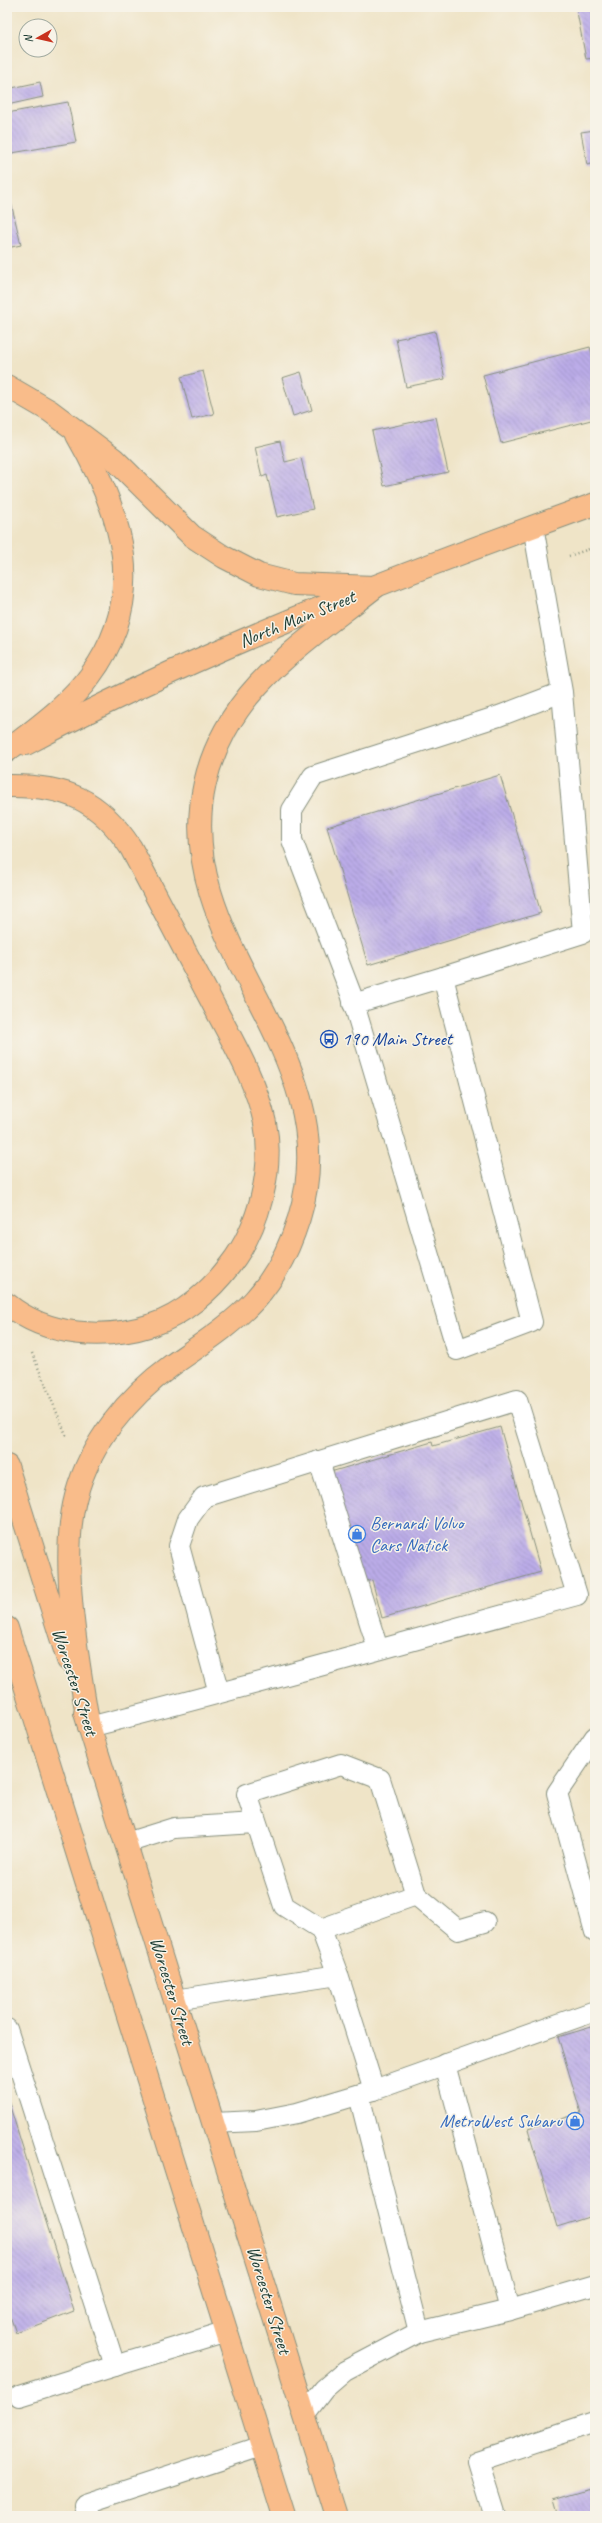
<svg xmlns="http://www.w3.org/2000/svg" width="602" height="2523" viewBox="0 0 602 2523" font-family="Caveat,sans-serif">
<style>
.building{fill:url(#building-back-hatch)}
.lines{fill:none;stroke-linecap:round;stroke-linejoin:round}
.lane-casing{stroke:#87907e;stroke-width:22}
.primary-casing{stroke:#87907e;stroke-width:24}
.highway-casing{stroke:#87907e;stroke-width:24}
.path{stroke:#87907e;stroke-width:2.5;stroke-dasharray:1 3;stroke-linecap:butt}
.lane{stroke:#fff;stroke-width:20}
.primary{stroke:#f9bc8a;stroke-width:22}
.highway{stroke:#f9bc8a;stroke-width:22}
.labels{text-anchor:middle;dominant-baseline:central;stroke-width:3;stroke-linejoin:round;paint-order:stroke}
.street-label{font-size:19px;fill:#1f3d34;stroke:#f7f3e8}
.transit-label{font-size:19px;fill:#164399;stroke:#f7f3e8;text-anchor:start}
.shop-label{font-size:19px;fill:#366cbe;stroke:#f7f3e8;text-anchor:start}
</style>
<defs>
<pattern id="building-back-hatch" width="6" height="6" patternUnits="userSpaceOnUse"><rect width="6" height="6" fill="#bbace8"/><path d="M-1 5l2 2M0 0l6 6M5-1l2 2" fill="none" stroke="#978dbd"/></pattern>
</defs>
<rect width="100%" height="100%" fill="#f7f3e8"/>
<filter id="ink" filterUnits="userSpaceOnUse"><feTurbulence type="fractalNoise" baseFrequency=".025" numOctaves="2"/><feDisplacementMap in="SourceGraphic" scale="8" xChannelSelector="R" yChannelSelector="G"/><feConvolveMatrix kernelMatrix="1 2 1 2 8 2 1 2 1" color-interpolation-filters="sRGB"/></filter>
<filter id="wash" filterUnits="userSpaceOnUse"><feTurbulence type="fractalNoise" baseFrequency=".012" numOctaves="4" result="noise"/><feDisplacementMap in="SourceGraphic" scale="16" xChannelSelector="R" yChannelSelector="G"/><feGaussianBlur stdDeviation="0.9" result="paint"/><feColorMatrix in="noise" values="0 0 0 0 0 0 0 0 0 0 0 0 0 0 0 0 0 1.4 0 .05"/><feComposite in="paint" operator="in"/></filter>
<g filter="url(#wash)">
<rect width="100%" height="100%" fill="#efe4c7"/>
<g id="blocks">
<!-- building -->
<g class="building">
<polygon points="576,7 595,7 595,58 586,59"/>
<polygon points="40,82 43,97 7,105 7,89"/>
<polygon points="68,102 76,142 12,153 7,113"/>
<polygon points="595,130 595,163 587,165 581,132"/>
<polygon points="9,194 21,245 7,248 7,195"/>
<polygon points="435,331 445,379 406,387 396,339"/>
<polygon points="590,347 595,365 595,419 501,443 483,375"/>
<polygon points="203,371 214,414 192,419 181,377"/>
<polygon points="301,372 312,410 293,416 282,378"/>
<polygon points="436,417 448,472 384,486 372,431"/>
<polygon points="280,441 285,462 301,458 313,509 277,517 267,475 262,477 255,447"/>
<polygon points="500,775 541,913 368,965 327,827"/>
<polygon points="500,1427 541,1572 382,1618 372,1580 359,1584 327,1473 432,1442 433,1446"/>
<polygon points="595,2026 595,2215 557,2227 528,2129 581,2113 558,2037"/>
<polygon points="7,2097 74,2311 16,2333 9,2313 7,2314"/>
<polygon points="595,2487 595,2516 559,2516 554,2499"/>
</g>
</g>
</g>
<g filter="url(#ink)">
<use href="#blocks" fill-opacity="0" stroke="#87907e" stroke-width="1"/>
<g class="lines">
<!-- lane casing -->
<g class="lane-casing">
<g id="lane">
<polyline points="533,526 562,692 583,933 443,977 532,1322 457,1350 351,994 292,840 292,810 313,776 499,716 562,692"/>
<polyline points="353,1004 443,977"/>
<polyline points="319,1461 378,1649"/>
<path d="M89,1727c164,-41 326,-88 488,-132l-60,-195 -313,97 -16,22 -9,27 40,147"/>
<polyline points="595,1737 557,1793 595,1932"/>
<polyline points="126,1843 174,1828 256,1823"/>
<polyline points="416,1895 458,1930 485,1922"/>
<polyline points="321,1929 416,1895 380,1779 341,1764 247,1794 284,1906 321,1929 338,1975"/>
<polyline points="174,2000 338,1975 374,2090"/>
<polyline points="7,2029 115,2366 227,2332"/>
<polyline points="445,2064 510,2310"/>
<polyline points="359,2095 419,2332"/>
<polyline points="213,2123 256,2121 297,2113 374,2090 595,2011"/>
<polyline points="19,2396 115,2366"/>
<polyline points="304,2415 324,2389 345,2371 419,2332 510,2310 595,2285"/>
<polyline points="89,2516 85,2504 262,2446"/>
<polyline points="495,2516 478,2461 595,2422"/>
</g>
</g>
<!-- primary casing -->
<g class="primary-casing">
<path id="primary" d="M26,744c181,-97 376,-170 569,-240"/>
</g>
<!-- highway casing -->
<g class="highway-casing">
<g id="highway">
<polyline points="7,386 50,411 114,459 192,536 224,557 259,575 294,584 375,587"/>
<path d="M7,751c29,-23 61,-45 83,-75 60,-81 32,-162 -13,-241"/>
<path d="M7,786c58,-1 92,13 124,62 27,51 54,103 81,154 20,39 44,78 53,121 9,46 -6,105 -35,142 -19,25 -47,50 -78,60 -47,15 -105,12 -145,-21"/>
<polyline points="7,1466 68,1660"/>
<polyline points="7,1628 284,2516"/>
<polyline points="85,1713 336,2516"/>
<path d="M89,1727c-11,-65 -30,-167 -13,-231 14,-53 52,-99 96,-131 64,-45 102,-67 127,-147 52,-167 -131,-273 -94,-435 8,-36 28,-71 53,-98 34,-37 78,-67 117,-98"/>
</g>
</g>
<!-- path -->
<g class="path">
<polyline points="569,556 595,547"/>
<polyline points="32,1353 67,1437"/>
</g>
<!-- lane -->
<use href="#lane" class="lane"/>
<!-- primary -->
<use href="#primary" class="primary"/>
<!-- highway -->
<use href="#highway" class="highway"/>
</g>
</g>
<!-- icons -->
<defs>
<g id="bus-ring" transform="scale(0.9)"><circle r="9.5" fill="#f7f3e8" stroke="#1a4fb4" stroke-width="1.5"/><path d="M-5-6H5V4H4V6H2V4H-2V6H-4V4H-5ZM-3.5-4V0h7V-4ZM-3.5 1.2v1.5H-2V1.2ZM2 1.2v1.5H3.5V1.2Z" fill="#1a4fb4"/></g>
<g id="shop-ring" transform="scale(0.9)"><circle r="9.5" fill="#f7f3e8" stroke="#3f7fe0" stroke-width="1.5"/><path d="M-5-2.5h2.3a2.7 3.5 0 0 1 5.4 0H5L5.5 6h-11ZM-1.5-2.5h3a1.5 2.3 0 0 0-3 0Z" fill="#3f7fe0"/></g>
</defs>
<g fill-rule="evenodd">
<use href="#bus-ring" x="329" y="1039"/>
<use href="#shop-ring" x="357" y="1534"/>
<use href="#shop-ring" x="575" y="2121"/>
</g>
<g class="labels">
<!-- street labels -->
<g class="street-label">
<text transform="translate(297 619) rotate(-22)">North Main Street</text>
<text transform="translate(75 1682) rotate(72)">Worcester Street</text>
<text transform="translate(172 1991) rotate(73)">Worcester Street</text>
<text transform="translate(269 2300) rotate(73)">Worcester Street</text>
</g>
<!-- transit labels -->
<g class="transit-label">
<text x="342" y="1039">190 Main Street</text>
</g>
<!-- shop labels -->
<g class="shop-label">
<text x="370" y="1523">Bernardi Volvo<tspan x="370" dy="22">Cars Natick</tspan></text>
<text x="562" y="2121" text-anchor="end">MetroWest Subaru</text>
</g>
</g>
<!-- margin -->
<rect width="602" height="2523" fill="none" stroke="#f7f3e8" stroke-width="24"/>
<!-- north arrow -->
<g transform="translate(38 38) rotate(262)"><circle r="19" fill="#f7f3e8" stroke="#a1aaa0"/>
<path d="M0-3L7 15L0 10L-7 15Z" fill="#c8321e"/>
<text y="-6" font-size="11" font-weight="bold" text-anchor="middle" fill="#1f3d34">N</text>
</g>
</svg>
